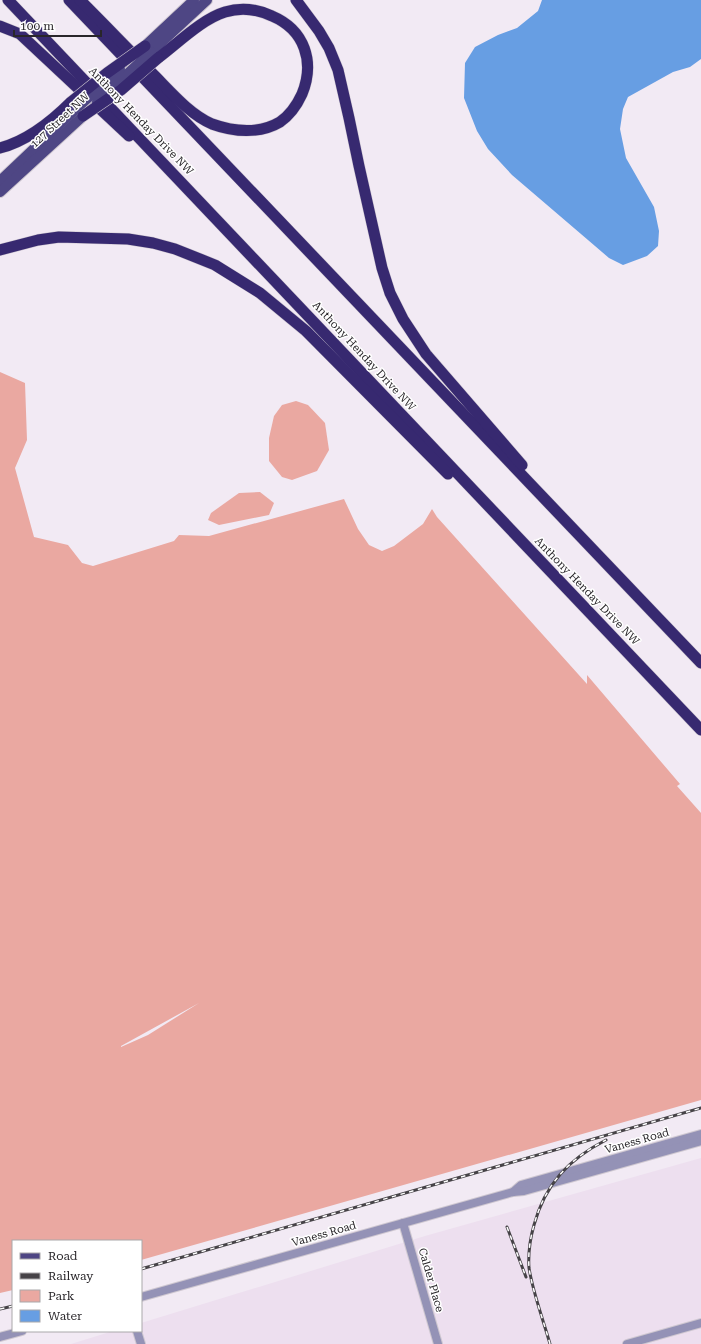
<svg xmlns="http://www.w3.org/2000/svg" width="701" height="1344" viewBox="0 0 701 1344" font-family="'Roboto Serif',serif">
<style>
.built{fill:#eddfef}
.green{fill:#eaa8a1;fill-rule:evenodd}
.water{fill:#679ee3}
.lines{fill:none;stroke-linecap:round;stroke-linejoin:round}
.minor-casing{stroke:#cec7d0;stroke-width:10}
.major-casing{stroke:#cec7d0;stroke-width:12}
.highway-casing{stroke:#cec7d0;stroke-width:12}
.minor{stroke:#9492b6;stroke-width:8}
.major{stroke:#4e4684;stroke-width:10}
.highway{stroke:#372970;stroke-width:11}
.rail-casing{stroke:#464347;stroke-width:3}
.rail{stroke:#fff;stroke-width:1.5;stroke-dasharray:4.5;stroke-linecap:butt}
.major-bridge-casing{stroke:#cec7d0;stroke-width:12;stroke-linecap:butt}
.highway-bridge-casing{stroke:#cec7d0;stroke-width:12;stroke-linecap:butt}
.major-bridge{stroke:#4e4684;stroke-width:10}
.highway-bridge{stroke:#372970;stroke-width:11}
.labels{text-anchor:middle;dominant-baseline:central;stroke-width:3;stroke-linejoin:round;paint-order:stroke}
.street-label{font-size:11px;fill:#29262a;stroke:#fff}
</style>
<rect width="100%" height="100%" fill="#f2eaf4"/>
<!-- built -->
<polygon class="built" points="701,1158 701,1344 71,1344 113,1331 141,1331 141,1323 425,1236"/>
<!-- green -->
<g class="green">
<path d="M0,372l25,11 2,57 -12,28 19,69 34,8 14,18 11,3 81,-25 5,-6 30,1 135,-37 14,30 11,16 13,6 12,-5 29,-22 9,-15 5,8 150,167v-9l93,109 -3,2 24,27v287l-560,160v-19h-128v49l-13,3zM199,1003l-51,32 -27,12v-1z"/>
<polygon points="296,401 308,405 325,423 329,450 317,471 292,480 282,477 269,461 269,438 274,416 282,405"/>
<polygon points="260,492 274,503 269,515 219,525 208,520 211,513 239,493"/>
</g>
<!-- water -->
<polygon class="water" points="542,0 701,0 701,59 690,67 673,72 628,97 623,109 620,129 626,158 654,207 659,231 658,246 647,256 623,265 609,258 595,246 512,175 488,149 477,131 464,98 465,63 475,47 498,35 517,28 538,11"/>
<g class="lines">
<!-- minor casing -->
<g class="minor-casing">
<g id="minor">
<polyline points="513,1192 521,1185 701,1134"/>
<polyline points="403,1223 438,1344"/>
<polyline points="141,1297 513,1192 524,1191 701,1141"/>
<polyline points="137,1331 141,1344"/>
<polyline points="0,1337 22,1331"/>
<polyline points="627,1344 701,1323"/>
</g>
</g>
<!-- major casing -->
<g class="major-casing">
<g id="major">
<polyline points="145,46 194,0"/>
<polyline points="151,52 207,0"/>
<polyline points="0,181 79,106"/>
<polyline points="0,192 83,116"/>
</g>
</g>
<!-- highway casing -->
<g class="highway-casing">
<g id="highway">
<polyline points="8,0 701,730"/>
<polyline points="69,0 701,663"/>
<path d="M80,0c24,24 48,49 72,73 18,18 37,41 60,51 22,8 48,10 68,-2 10,-7 17,-17 22,-28 13,-32 3,-64 -30,-78 -15,-7 -31,-9 -47,-4 -23,7 -47,31 -67,46"/>
<polyline points="296,0 319,31 329,48 338,70 349,118 359,166 382,268 390,293 403,319 426,354 522,465"/>
<polyline points="0,26 20,34 129,136"/>
<path d="M0,148c27,-7 51,-26 71,-46"/>
<polyline points="0,250 38,240 59,237 128,239 153,243 175,249 215,265 260,293 306,331 448,474"/>
</g>
</g>
<!-- minor -->
<use href="#minor" class="minor"/>
<!-- major -->
<use href="#major" class="major"/>
<!-- highway -->
<use href="#highway" class="highway"/>
<!-- rail casing -->
<g class="rail-casing">
<g id="rail">
<polyline points="507,1227 526,1277"/>
<polyline points="141,1269 701,1108"/>
<polyline points="0,1309 13,1306"/>
<path d="M550,1344c-7,-25 -17,-51 -21,-76 -1,-15 1,-29 5,-43 11,-41 35,-66 72,-85"/>
</g>
</g>
<!-- rail -->
<use href="#rail" class="rail"/>
<!-- major-bridge casing -->
<g class="major-bridge-casing">
<g id="major-bridge">
<polyline points="97,102 151,52"/>
<polyline points="79,106 120,69"/>
</g>
</g>
<!-- highway-bridge casing -->
<g class="highway-bridge-casing">
<g id="highway-bridge">
<polyline points="71,102 107,73 145,46"/>
<polyline points="83,116 121,90 158,58"/>
</g>
</g>
<!-- major-bridge -->
<use href="#major-bridge" class="major-bridge"/>
<!-- highway-bridge -->
<use href="#highway-bridge" class="highway-bridge"/>
</g>
<g class="labels">
<!-- street labels -->
<g class="street-label">
<text transform="translate(60 120) rotate(-43)">127 Street NW</text>
<text transform="translate(141 121) rotate(46)">Anthony Henday Drive NW</text>
<text transform="translate(364 356) rotate(47)">Anthony Henday Drive NW</text>
<text transform="translate(587 591) rotate(46)">Anthony Henday Drive NW</text>
<text transform="translate(637 1141) rotate(-16)">Vaness Road</text>
<text transform="translate(324 1234) rotate(-16)">Vaness Road</text>
<text transform="translate(431 1280) rotate(74)">Calder Place</text>
</g>
</g>
<!-- legend -->
<rect x="12" y="1240" width="130" height="92" fill="#ffffff" stroke="#a9a8aa"/>
<rect x="20" y="1253" width="20" height="6" fill="#4e4684" stroke="#a9a8aa"/>
<text x="48" y="1260" font-size="12" fill="#29262a">Road</text>
<rect x="20" y="1273" width="20" height="6" fill="#464347" stroke="#a9a8aa"/>
<text x="48" y="1280" font-size="12" fill="#29262a">Railway</text>
<rect x="20" y="1290" width="20" height="12" fill="#eaa8a1" stroke="#a9a8aa"/>
<text x="48" y="1300" font-size="12" fill="#29262a">Park</text>
<rect x="20" y="1310" width="20" height="12" fill="#679ee3" stroke="#a9a8aa"/>
<text x="48" y="1320" font-size="12" fill="#29262a">Water</text>
<!-- scale -->
<path d="M14 30v6h87v-6" fill="none" stroke="#29262a" stroke-width="2"/>
<text x="20" y="30" font-size="12" fill="#29262a" stroke="#ffffff" stroke-width="3" paint-order="stroke">100 m</text>
</svg>
